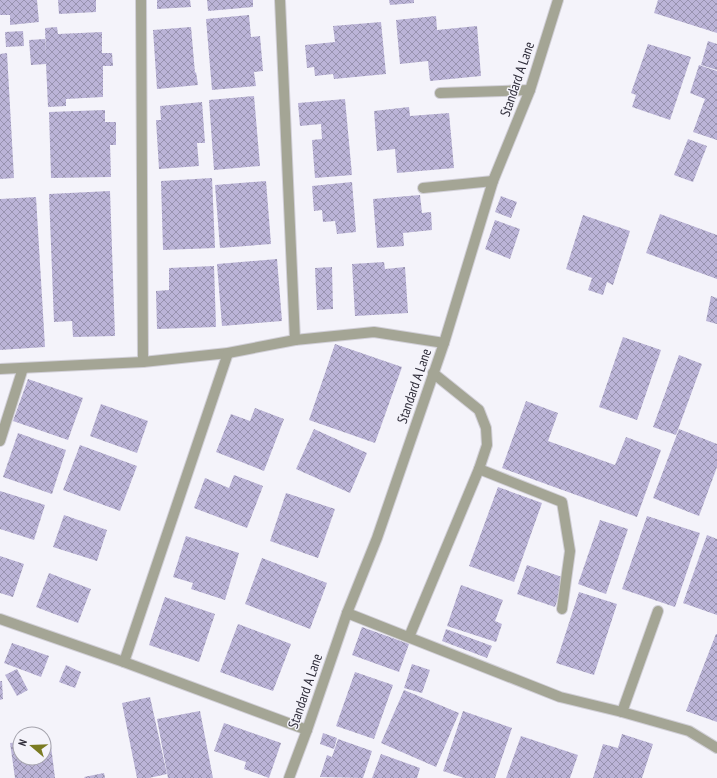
<svg xmlns="http://www.w3.org/2000/svg" width="717" height="778" viewBox="0 0 717 778" font-family="'PT Sans Narrow',sans-serif">
<style>
.building{fill:url(#building-cross-hatch)}
.lines{fill:none;stroke-linecap:round;stroke-linejoin:round}
.service-casing{stroke:#d1cfd7;stroke-width:12}
.minor-casing{stroke:#d1cfd7;stroke-width:12}
.service{stroke:#a4a595;stroke-width:10}
.minor{stroke:#a4a595;stroke-width:10}
.labels{text-anchor:middle;dominant-baseline:central;stroke-width:3;stroke-linejoin:round;paint-order:stroke}
.street-label{font-size:14px;fill:#2f2d3a;stroke:#f4f3fa}
</style>
<defs>
<pattern id="building-cross-hatch" width="8" height="8" patternUnits="userSpaceOnUse"><rect width="8" height="8" fill="#bbb4d7"/><path d="M0 0l8 8M0 8l8-8" fill="none" stroke="#9893af"/></pattern>
</defs>
<rect width="100%" height="100%" fill="#f4f3fa"/>
<!-- building -->
<g class="building">
<polygon points="0,0 37,0 39,22 10,25 10,15 0,15"/>
<polygon points="58,0 96,0 96,12 59,14"/>
<polygon points="157,0 190,0 191,7 157,9"/>
<polygon points="207,0 253,0 253,7 208,11"/>
<polygon points="389,0 414,0 414,3 390,5"/>
<polygon points="658,0 717,0 717,33 654,13"/>
<polygon points="249,15 251,37 260,36 263,71 254,72 256,86 212,90 206,19"/>
<polygon points="436,16 437,30 477,26 481,76 430,81 428,61 400,64 396,20"/>
<polygon points="381,22 386,74 334,79 333,74 315,76 314,67 307,68 305,45 335,42 333,26"/>
<polygon points="57,27 58,34 102,32 102,53 112,53 113,66 103,66 103,97 66,99 66,106 48,107 46,64 31,65 29,40 45,39 46,56 45,28"/>
<polygon points="191,27 195,73 196,72 198,85 157,89 153,30"/>
<polygon points="23,31 24,46 6,47 5,32"/>
<polygon points="708,41 717,44 717,70 701,65"/>
<polygon points="648,44 691,57 670,120 632,107 636,95 631,93"/>
<polygon points="7,53 14,178 0,179 0,54"/>
<polygon points="699,65 717,71 717,140 693,132 705,99 690,93"/>
<polygon points="254,96 260,166 214,170 209,100"/>
<polygon points="345,99 352,175 315,178 312,140 322,139 321,124 300,126 298,103"/>
<polygon points="202,102 205,143 197,143 199,166 159,169 156,120 161,120 160,106"/>
<polygon points="409,107 410,116 449,113 454,168 397,173 395,149 377,151 374,111"/>
<polygon points="105,110 105,122 116,122 116,145 110,145 111,177 51,178 49,112"/>
<polygon points="688,139 707,146 693,182 674,175"/>
<polygon points="212,178 215,248 163,250 161,181"/>
<polygon points="266,181 271,244 220,248 215,185"/>
<polygon points="352,182 356,232 337,234 335,221 323,222 322,210 314,211 312,186"/>
<polygon points="110,191 115,336 73,337 72,321 54,322 49,194"/>
<polygon points="420,195 422,213 431,212 432,230 403,233 404,246 377,248 373,199"/>
<polygon points="501,196 517,202 511,218 495,212"/>
<polygon points="36,197 45,347 0,350 0,199"/>
<polygon points="660,214 717,235 717,279 646,253"/>
<polygon points="583,215 630,231 613,285 607,282 603,295 588,290 592,278 566,269"/>
<polygon points="495,220 520,229 510,259 485,249"/>
<polygon points="277,259 282,321 222,326 217,264"/>
<polygon points="384,262 385,269 405,267 408,313 355,316 352,264"/>
<polygon points="214,266 216,327 157,329 156,291 169,290 169,268"/>
<polygon points="332,267 333,309 317,310 315,268"/>
<polygon points="711,296 717,298 717,324 706,321"/>
<polygon points="623,337 661,350 637,420 599,407"/>
<polygon points="335,344 402,367 375,443 309,420"/>
<polygon points="679,355 702,364 676,435 653,427"/>
<polygon points="28,379 83,398 68,440 13,421"/>
<polygon points="526,401 558,413 548,441 615,465 626,437 661,450 637,517 502,468"/>
<polygon points="101,404 148,421 137,453 90,436"/>
<polygon points="255,408 284,419 264,471 216,452 231,414 250,421"/>
<polygon points="314,429 367,453 350,493 296,469"/>
<polygon points="679,429 717,444 717,467 699,516 653,498"/>
<polygon points="18,433 66,450 52,494 3,477"/>
<polygon points="80,445 137,466 120,511 63,490"/>
<polygon points="234,475 263,486 247,528 194,508 205,478 229,488"/>
<polygon points="498,487 542,503 514,582 469,566"/>
<polygon points="0,491 45,505 34,540 0,529"/>
<polygon points="286,493 335,509 318,558 270,541"/>
<polygon points="64,515 107,530 97,561 53,547"/>
<polygon points="647,516 700,533 675,607 622,589"/>
<polygon points="600,520 628,529 606,594 578,584"/>
<polygon points="707,535 717,539 717,615 683,603"/>
<polygon points="186,536 239,553 225,600 191,589 193,583 173,577"/>
<polygon points="0,556 24,564 13,597 0,593"/>
<polygon points="262,558 327,583 310,629 245,604"/>
<polygon points="527,565 565,578 555,607 517,594"/>
<polygon points="49,573 91,589 78,623 36,607"/>
<polygon points="461,585 503,600 495,621 502,624 496,642 447,626"/>
<polygon points="579,592 617,604 594,675 556,663"/>
<polygon points="165,597 215,614 199,662 149,645"/>
<polygon points="238,624 291,644 273,691 220,672"/>
<polygon points="362,627 409,644 399,672 352,655"/>
<polygon points="446,629 492,646 487,658 442,641"/>
<polygon points="716,634 717,634 717,722 686,711"/>
<polygon points="12,643 49,656 41,677 4,663"/>
<polygon points="412,664 430,670 422,693 404,688"/>
<polygon points="66,665 81,672 75,688 59,682"/>
<polygon points="17,669 28,690 17,696 5,675"/>
<polygon points="355,672 393,685 374,739 336,726"/>
<polygon points="0,681 2,681 3,699 0,700"/>
<polygon points="404,690 459,713 436,767 381,743"/>
<polygon points="150,697 167,774 149,778 137,778 122,703"/>
<polygon points="200,711 213,778 168,778 157,719"/>
<polygon points="463,711 512,728 495,778 464,778 443,771"/>
<polygon points="224,723 281,743 269,778 244,769 246,762 214,751"/>
<polygon points="323,733 337,738 334,749 320,744"/>
<polygon points="622,734 653,744 642,778 593,778 603,744 618,748"/>
<polygon points="521,736 578,755 570,778 506,778"/>
<polygon points="50,738 55,778 15,778 10,743 20,742 20,758 44,758 44,739"/>
<polygon points="338,739 372,751 363,778 320,777 327,755 332,757"/>
<polygon points="381,754 420,768 417,778 372,778"/>
<polygon points="104,773 105,778 85,778 84,777"/>
</g>
<g class="lines">
<!-- service casing -->
<g class="service-casing">
<g id="service">
<polyline points="440,93 530,90"/>
<polyline points="423,188 493,181"/>
<polyline points="479,469 562,502 570,551 562,609"/>
<polyline points="409,637 479,469 487,445 486,428 479,410 433,373"/>
</g>
</g>
<!-- minor casing -->
<g class="minor-casing">
<g id="minor">
<polyline points="141,0 143,362"/>
<polyline points="280,0 295,340"/>
<polyline points="0,369 143,362 228,353 295,340 374,332 444,343"/>
<polyline points="0,441 23,368"/>
<polyline points="347,613 560,697 622,712 689,731 717,748"/>
<polyline points="0,619 124,662 307,730"/>
<polyline points="124,662 228,353"/>
<polyline points="622,712 658,611"/>
<polyline points="289,778 307,730 347,613 377,538 444,343 493,181 530,90 558,0"/>
</g>
</g>
<!-- service -->
<use href="#service" class="service"/>
<!-- minor -->
<use href="#minor" class="minor"/>
</g>
<g class="labels">
<!-- street labels -->
<g class="street-label">
<text transform="translate(517 79) rotate(-71)">Standard A Lane</text>
<text transform="translate(414 386) rotate(-71)">Standard A Lane</text>
<text transform="translate(305 691) rotate(-71)">Standard A Lane</text>
</g>
</g>
<!-- north arrow -->
<g transform="translate(32 746) rotate(289)"><circle r="19" fill="#f4f3fa" stroke="#a5a4ad"/>
<path d="M0-3L7 15L0 10L-7 15Z" fill="#7b7b22"/>
<text y="-6" font-size="11" font-weight="bold" text-anchor="middle" fill="#2f2d3a">N</text>
</g>
</svg>
